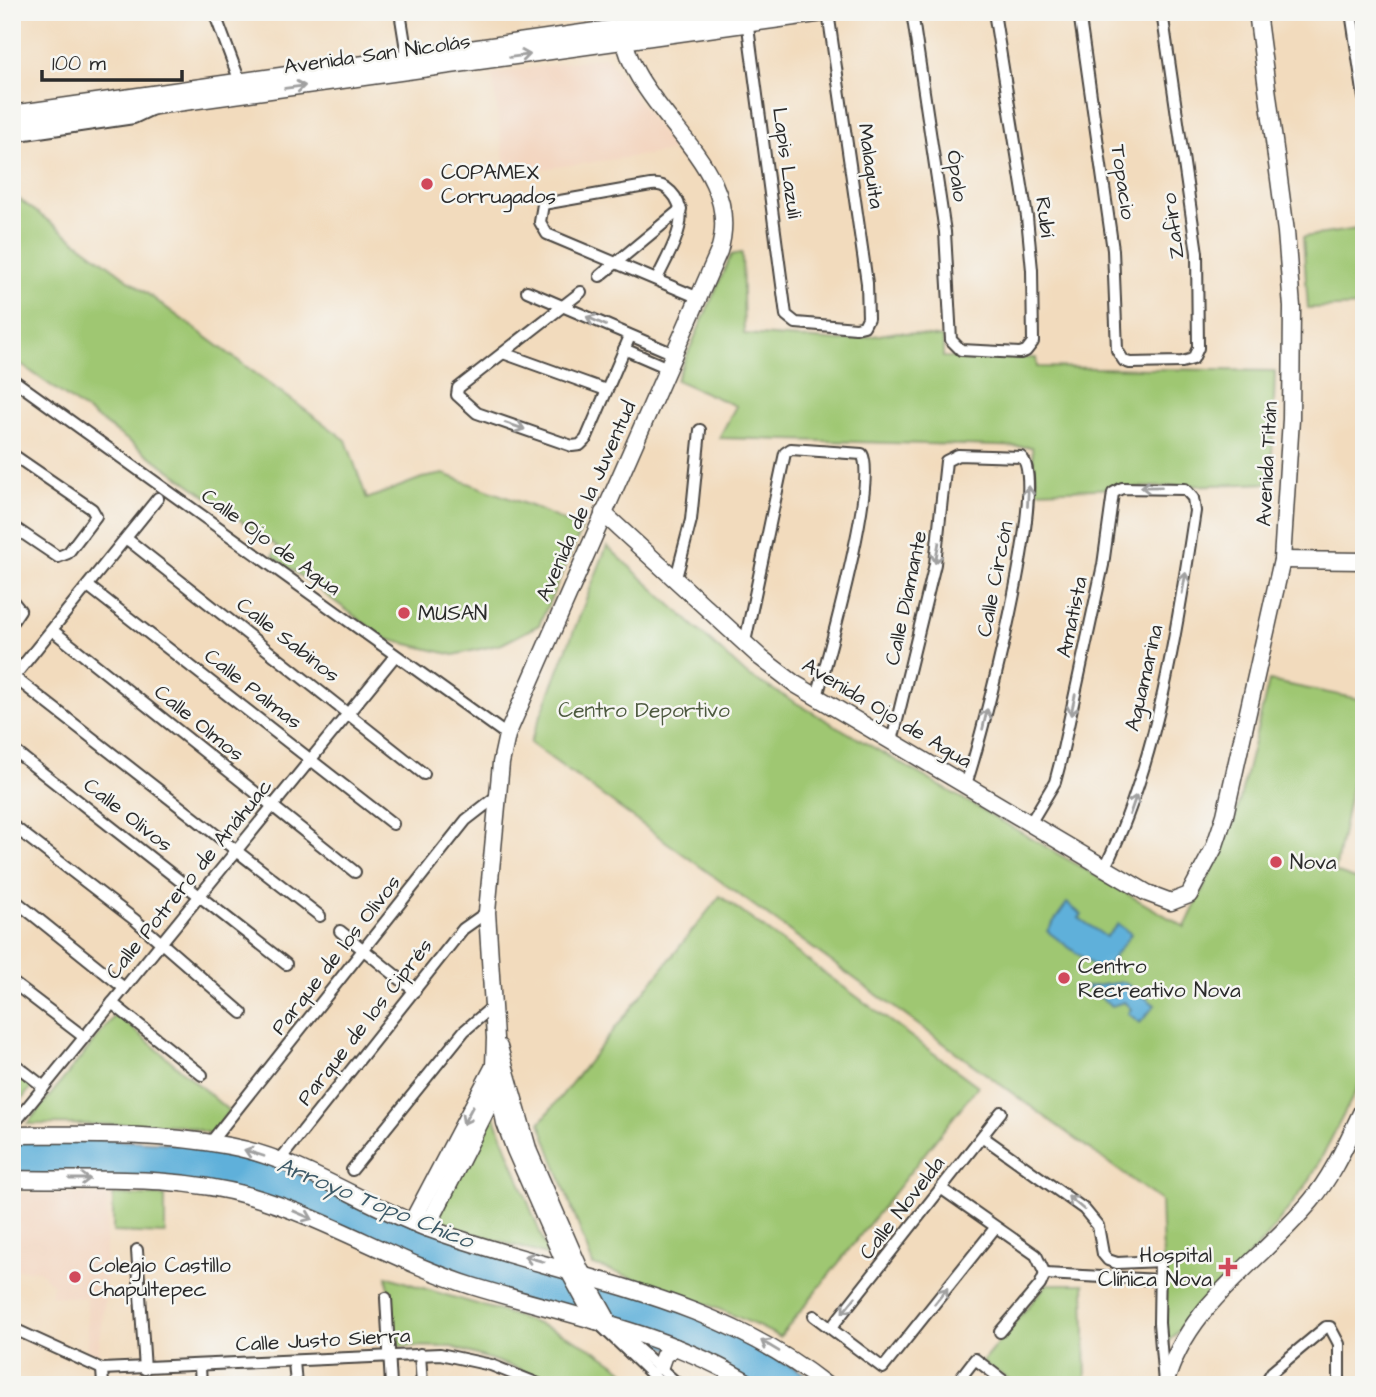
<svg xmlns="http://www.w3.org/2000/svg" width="1376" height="1397" viewBox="0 0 1376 1397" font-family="'Architects Daughter',sans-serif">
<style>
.built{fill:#f3d4be}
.green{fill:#9fc772;stroke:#65794e;stroke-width:2}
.water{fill:#5fb0da;stroke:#456e82;stroke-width:2}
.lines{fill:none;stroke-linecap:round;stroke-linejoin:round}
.street-casing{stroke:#494541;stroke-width:14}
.secondary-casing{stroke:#494541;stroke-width:19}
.street{stroke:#fff;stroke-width:10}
.secondary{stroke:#fff;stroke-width:16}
.oneway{stroke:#a0a0a0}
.poi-dot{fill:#d1495b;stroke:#f6f6f2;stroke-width:2.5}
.labels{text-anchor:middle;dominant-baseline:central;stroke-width:5;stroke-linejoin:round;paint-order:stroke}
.street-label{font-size:21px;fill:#2b2b2b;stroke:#f6f6f2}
.poi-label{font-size:21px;fill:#2b2b2b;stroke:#f6f6f2;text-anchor:start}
.park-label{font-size:21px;fill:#4e5a40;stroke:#f6f6f2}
.water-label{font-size:23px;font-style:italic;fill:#3d5a68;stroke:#f6f6f2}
</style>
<rect width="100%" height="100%" fill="#f6f6f2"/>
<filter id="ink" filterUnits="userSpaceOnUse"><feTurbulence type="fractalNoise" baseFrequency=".0143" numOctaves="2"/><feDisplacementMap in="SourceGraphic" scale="14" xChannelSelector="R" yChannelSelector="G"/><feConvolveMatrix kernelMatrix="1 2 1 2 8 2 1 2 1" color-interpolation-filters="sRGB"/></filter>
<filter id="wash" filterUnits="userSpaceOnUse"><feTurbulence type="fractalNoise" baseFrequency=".00686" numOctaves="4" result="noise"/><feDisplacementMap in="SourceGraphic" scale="28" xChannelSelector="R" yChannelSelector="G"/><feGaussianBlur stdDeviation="1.57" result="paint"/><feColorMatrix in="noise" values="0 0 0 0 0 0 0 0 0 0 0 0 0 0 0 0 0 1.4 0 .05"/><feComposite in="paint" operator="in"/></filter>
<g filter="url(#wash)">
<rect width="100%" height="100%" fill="#f2dbbd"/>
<!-- built -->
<g class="built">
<polygon points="603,57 608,59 674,151 506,174 492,74"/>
<polygon points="12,1193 107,1195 105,1297 98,1356 87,1354 87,1298 52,1296 52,1284 38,1270 12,1270"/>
</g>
<!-- green -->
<g class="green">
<polygon points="12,194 346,440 367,499 422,478 444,474 533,507 582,529 539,625 502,644 454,655 386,639 273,556 278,547 12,358"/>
<polygon points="1364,228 1364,306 1308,308 1303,237"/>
<polygon points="742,253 744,334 842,341 898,332 943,338 943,357 1036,358 1037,367 1275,371 1271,483 1036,491 1032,447 719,438 736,406 676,380 731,255"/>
<polygon points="607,546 746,674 1185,927 1234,823 1269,681 1364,700 1364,719 1335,872 1364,882 1364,1075 1310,1180 1267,1237 1166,1344 1161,1201 530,743"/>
<path d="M720,896l258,190 -198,251c-60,-31 -122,-51 -187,-72l-53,-142z"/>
<polygon points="116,1014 229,1111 212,1134 181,1125 27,1124"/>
<polygon points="12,1069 33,1085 12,1112"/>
<polygon points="491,1107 549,1256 433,1221"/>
<polygon points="113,1195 165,1196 165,1234 113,1232"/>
<path d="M387,1276c86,32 184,42 253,109h-88l-35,-17 -65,-21 -57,-1z"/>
<polygon points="1047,1284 1084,1284 1086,1385 1018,1385 982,1362"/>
</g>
<!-- water -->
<g class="water">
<polygon points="1067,903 1082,915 1079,918 1106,937 1118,924 1131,934 1102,972 1047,931"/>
<polygon points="1124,982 1155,1005 1140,1023 1128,1013 1131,1009 1124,1002 1112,1006 1086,987"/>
<polygon points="12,1135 230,1146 412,1222 662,1299 826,1385 752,1385 710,1362 540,1307 218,1189 12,1179"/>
</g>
</g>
<g filter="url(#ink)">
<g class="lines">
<!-- street casing -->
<g class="street-casing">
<g id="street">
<polyline points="214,12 242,87"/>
<polyline points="400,12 408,62"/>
<polyline points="746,12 786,315 796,323 856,328 864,326 868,318 867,283 828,12"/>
<polyline points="912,12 945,232 951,340 961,350 1020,353 1026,351 1033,342 1032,270 1027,217 994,12"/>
<polyline points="1079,12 1113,250 1117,350 1124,361 1130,363 1182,362 1193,359 1198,348 1197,253 1162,12"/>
<polyline points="1351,12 1364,98"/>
<polyline points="12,136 134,118 153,109"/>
<polyline points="600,276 681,209"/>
<path d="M657,279c11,-25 38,-63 14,-87 -6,-6 -11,-8 -20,-7l-108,19 -3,18 7,12 152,64"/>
<polyline points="527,291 674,354"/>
<polyline points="581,292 458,388 457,395 477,413 572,446 580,445 586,439 630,336"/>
<polyline points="624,349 668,368"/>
<polyline points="503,353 606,390"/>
<polyline points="12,379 507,735"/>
<polyline points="12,454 92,509 96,516 68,553 58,557 12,526"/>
<polyline points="127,539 424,774"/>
<polyline points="676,578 691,520 700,430"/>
<polyline points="88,586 393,824"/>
<polyline points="12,600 20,610 12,622"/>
<polyline points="52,630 355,872"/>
<path d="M745,642l40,-189 6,-4 71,5c16,26 -35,205 -45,243"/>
<polyline points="14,677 320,916"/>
<polyline points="12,679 158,498"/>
<path d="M892,741l43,-177 11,-103 12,-6 63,2c30,20 -41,287 -55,327"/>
<polyline points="12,749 286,964"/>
<path d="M1031,822l24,-40 5,-19 43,-198 10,-72 9,-5 63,1 8,9 2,13c-17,114 -38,252 -90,356"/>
<polyline points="12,825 135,920 242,1013"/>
<polyline points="12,898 124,988"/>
<polyline points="340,931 415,991"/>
<polyline points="12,982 84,1037"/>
<polyline points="112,1003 202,1075"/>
<polyline points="12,1062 44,1087"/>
<polyline points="12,1126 395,656"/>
<polyline points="983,1137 1084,1209 1098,1226 1103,1254 1108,1260 1117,1263 1160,1261 1159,1323 1164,1383"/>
<polyline points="210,1143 466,820 497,796"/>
<polyline points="279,1161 463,929 487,912"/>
<polyline points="352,1170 464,1031 492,1007"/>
<polyline points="942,1189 1036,1255 1045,1274"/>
<polyline points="137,1250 145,1369"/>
<polyline points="1045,1274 1160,1280"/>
<polyline points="386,1298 391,1385"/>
<polyline points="814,1316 883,1368 995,1228"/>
<polyline points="598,1323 663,1385"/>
<polyline points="12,1328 102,1369 440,1354 491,1365 541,1385"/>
<polyline points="831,1328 1001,1112"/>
<polyline points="618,1331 679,1385"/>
<polyline points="1000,1332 1040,1285 1045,1274"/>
<polyline points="420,1354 422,1385"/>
<polyline points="294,1361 296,1385"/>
<polyline points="200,1367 201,1385"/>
<polyline points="102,1369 103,1385"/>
<polyline points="955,1385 975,1359 1009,1385"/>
<polyline points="1264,1385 1272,1372 1326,1327 1330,1327 1339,1344 1339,1385"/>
</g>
</g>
<!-- secondary casing -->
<g class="secondary-casing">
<g id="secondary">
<polyline points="12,114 730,12"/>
<polyline points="12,126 831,12"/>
<polyline points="603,513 761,658 795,684 1147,893 1171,902 1189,895 1214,848 1225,815 1282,560 1291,419 1292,307 1286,232 1257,12"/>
<polyline points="1282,560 1364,561"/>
<polyline points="499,1047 529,1152 582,1274 606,1317"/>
<path d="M12,1135c73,0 145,-3 217,11 71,13 129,56 195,81 136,50 285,65 402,158"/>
<path d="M12,1179c80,2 161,-5 238,17 77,22 146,66 222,90 94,29 195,46 280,99"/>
<polyline points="412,1222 494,1066"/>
<polyline points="427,1228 497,1089"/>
<path d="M596,1321l-29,-53 -52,-118 -10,-27 -11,-57 1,-28 -8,-126 14,-149 6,-28 212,-484c30,-95 -106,-146 -96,-239"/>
<polyline points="660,1366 664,1355 675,1347"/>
<path d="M1165,1385c22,-82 94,-121 146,-184 23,-27 37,-62 53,-94"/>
</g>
</g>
<!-- street -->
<use href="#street" class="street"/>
<!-- secondary -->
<use href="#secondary" class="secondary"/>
</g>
<!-- one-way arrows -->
<defs><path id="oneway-shaft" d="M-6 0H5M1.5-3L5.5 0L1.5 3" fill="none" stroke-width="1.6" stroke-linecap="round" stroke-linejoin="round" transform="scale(1.75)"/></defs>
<g class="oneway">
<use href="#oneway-shaft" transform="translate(520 56) rotate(-7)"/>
<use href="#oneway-shaft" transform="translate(295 87) rotate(-7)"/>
<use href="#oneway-shaft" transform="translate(596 321) rotate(-156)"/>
<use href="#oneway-shaft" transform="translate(515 426) rotate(19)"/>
<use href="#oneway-shaft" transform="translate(1151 487) rotate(179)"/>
<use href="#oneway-shaft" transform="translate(1028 496) rotate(-87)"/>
<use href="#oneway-shaft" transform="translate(937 553) rotate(100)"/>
<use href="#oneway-shaft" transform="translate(1184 583) rotate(-80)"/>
<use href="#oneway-shaft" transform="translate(1073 705) rotate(102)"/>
<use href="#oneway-shaft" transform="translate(985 719) rotate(-77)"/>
<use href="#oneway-shaft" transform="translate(1133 805) rotate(-71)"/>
<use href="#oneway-shaft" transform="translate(468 1115) rotate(118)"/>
<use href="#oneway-shaft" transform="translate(254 1153) rotate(-162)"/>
<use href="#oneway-shaft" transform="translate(80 1179)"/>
<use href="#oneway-shaft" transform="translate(1076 1203) rotate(-140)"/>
<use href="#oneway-shaft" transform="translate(303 1215) rotate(23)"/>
<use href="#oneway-shaft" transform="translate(534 1259) rotate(-164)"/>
<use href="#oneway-shaft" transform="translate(941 1296) rotate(-51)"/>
<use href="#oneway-shaft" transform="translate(849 1305) rotate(129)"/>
<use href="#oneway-shaft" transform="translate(770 1346) rotate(-149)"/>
</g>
</g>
<!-- markers -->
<g class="poi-dot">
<circle cx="427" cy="184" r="7"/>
<circle cx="404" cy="613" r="7"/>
<circle cx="1276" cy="862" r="7"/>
<circle cx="1064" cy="978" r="7"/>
<path d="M1224.5 1256.5h7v7h7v7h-7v7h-7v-7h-7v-7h7z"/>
<circle cx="75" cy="1277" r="7"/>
</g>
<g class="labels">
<!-- street labels -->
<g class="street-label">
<text transform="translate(377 54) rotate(-8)">Avenida San Nicolás</text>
<text transform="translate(787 163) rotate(82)">Lapis Lazuli</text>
<text transform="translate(871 166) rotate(82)">Malaquita</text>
<text transform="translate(957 176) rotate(82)">Ópalo</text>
<text transform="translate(1123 182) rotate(82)">Topacio</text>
<text transform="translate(1045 217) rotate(83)">Rubí</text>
<text transform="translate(1173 226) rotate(-97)">Zafiro</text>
<text transform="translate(1267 464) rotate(-87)">Avenida Titán</text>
<text transform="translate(586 501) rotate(-66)">Avenida de la Juventud</text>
<text transform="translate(271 542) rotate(36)">Calle Ojo de Agua</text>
<text transform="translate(995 579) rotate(-79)">Calle Circón</text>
<text transform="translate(906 598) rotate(-78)">Calle Diamante</text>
<text transform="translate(1072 617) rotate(-78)">Amatista</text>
<text transform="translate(288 640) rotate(38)">Calle Sabinos</text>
<text transform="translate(1144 678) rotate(-77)">Aguamarina</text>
<text transform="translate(253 689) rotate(38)">Calle Palmas</text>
<text transform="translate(887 713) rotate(31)">Avenida Ojo de Agua</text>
<text transform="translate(199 723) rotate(39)">Calle Olmos</text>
<text transform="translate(128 815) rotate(38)">Calle Olivos</text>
<text transform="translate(189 879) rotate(-51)">Calle Potrero de Anáhuac</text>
<text transform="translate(336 955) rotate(-52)">Parque de los Olivos</text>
<text transform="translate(365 1022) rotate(-52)">Parque de los Ciprés</text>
<text transform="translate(902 1208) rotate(-52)">Calle Novelda</text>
<text transform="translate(323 1340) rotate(-3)">Calle Justo Sierra</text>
</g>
<!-- poi labels -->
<g class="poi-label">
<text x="441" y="172">COPAMEX<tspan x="441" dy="24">Corrugados</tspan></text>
<text x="418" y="613">MUSAN</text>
<text x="1290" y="862">Nova</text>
<text x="1078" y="966">Centro<tspan x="1078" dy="24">Recreativo Nova</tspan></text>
<text x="1212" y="1255" text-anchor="end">Hospital<tspan x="1212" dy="24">Clínica Nova</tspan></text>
<text x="89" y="1265">Colegio Castillo<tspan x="89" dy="24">Chapultepec</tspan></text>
</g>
<!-- park labels -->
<g class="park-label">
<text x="644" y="710">Centro Deportivo</text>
</g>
<!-- water labels -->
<g class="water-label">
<text transform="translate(375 1203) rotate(22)">Arroyo Topo Chico</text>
</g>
</g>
<!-- margin -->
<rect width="1376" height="1397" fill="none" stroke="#f6f6f2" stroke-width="42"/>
<!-- scale -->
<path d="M42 70v10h140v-10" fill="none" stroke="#2b2b2b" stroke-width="3.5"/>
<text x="52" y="70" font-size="21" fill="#2b2b2b" stroke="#f6f6f2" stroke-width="5" paint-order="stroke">100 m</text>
</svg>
